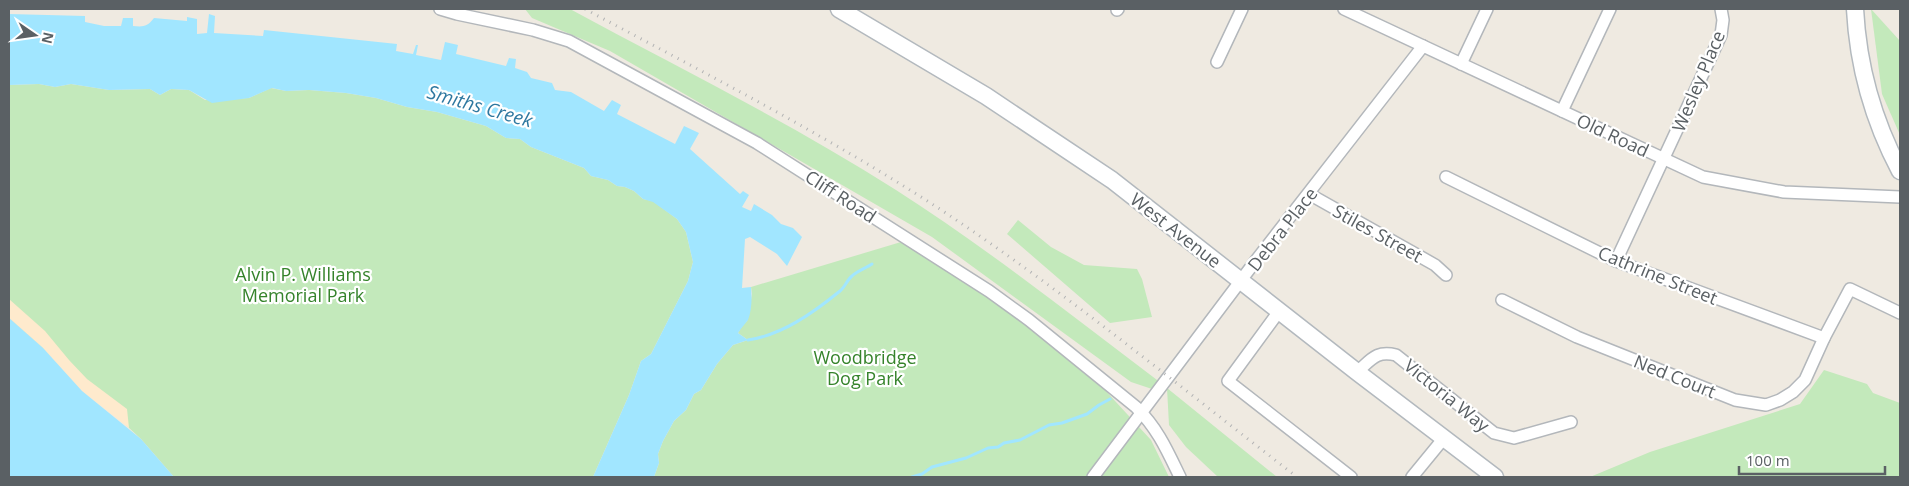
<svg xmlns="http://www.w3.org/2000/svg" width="1909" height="486" viewBox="0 0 1909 486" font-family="'Open Sans',sans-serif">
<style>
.green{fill:#c3e9bb}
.sand{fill:#feeacd}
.water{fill:#a1e6ff}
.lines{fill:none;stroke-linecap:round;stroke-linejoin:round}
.stream{stroke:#a1e6ff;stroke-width:3}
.street-casing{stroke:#b3b7bb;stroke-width:14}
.secondary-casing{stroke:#b3b9be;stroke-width:19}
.street{stroke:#fff;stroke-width:11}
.secondary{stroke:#fff;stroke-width:16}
.rail{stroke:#b2b3b4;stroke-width:3;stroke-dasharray:1 6;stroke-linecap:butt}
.labels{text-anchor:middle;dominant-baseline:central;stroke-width:4.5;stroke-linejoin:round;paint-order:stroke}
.street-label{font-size:18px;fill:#5a6064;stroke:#fff}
.park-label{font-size:18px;fill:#35832b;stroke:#fff}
.water-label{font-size:19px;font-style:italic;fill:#2e78a0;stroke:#fff}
</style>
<rect width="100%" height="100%" fill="#efeae1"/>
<!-- green -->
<g class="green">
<path d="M525,9h45c109,59 221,114 326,181 92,59 178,127 265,193l-9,6 -21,-7 -199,-145 -322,-186 -78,-33z"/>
<polygon points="1871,9 1900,41 1900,135 1882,94"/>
<polygon points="39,84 55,87 71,84 109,90 150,89 160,95 171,89 189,90 205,100 249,98 271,88 286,91 309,90 346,93 376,98 407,107 437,112 486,126 506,138 520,139 531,147 584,168 591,176 608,180 617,186 625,187 634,191 643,199 653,201 677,219 686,232 693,262 688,281 651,354 641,361 629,395 593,477 174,477 141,439 43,348 9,318 9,85"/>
<polygon points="1018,220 1051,247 1084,265 1137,269 1142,279 1152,317 1110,323 1007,234"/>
<polygon points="901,242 987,293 1092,376 1151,440 1169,477 654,477 659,463 658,454 663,441 674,421 686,410 694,394 701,390 717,364 733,345 748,340 738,333 743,324 747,321 752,294 751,287"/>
<polygon points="1824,370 1867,384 1873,393 1900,403 1900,477 1590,477 1650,452 1800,404"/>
<polygon points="1167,388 1277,477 1218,477 1186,447 1169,425"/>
</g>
<!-- sand -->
<polygon class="sand" points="9,299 45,331 69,360 87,379 127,409 129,428 82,391 43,348 9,318"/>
<!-- water -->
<g class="water">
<path d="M9,14l76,2v6l19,4h17l2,-8h10v8c10,1 14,1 21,-8l33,3v-4l10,2v15l10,-1 2,-19 6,2 -1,17 49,3 1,-6 133,14 -1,7 17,3 3,-9h2l-2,10 25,5 4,-18 13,3 -2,9 50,12 3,-8 7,1 -1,9 12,4 4,6 21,5 3,7 16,2 33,19 8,-11 9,5 -4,9 58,30 9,-18 15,7 -9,16 50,45 3,-3 6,4 -7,12 9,4 3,-7 18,11 9,9 12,4 9,9 -15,29 -10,-12 -27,-17 -5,2 -3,49 9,-1c1,10 1,23 -3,33 -3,4 -7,8 -10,13l10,7 -15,5 -16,19 -16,26 -7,4 -8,16 -12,11 -11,20 -5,13 1,9 -5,14h-61l36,-82 12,-34 10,-7 37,-73 5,-19 -7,-30 -9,-13 -24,-17 -10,-3 -9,-8 -9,-4 -8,-1 -9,-6 -17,-4 -7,-8 -53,-21 -11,-8 -14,-1 -20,-12 -49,-14 -30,-5 -31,-9 -30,-5 -37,-3 -23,1 -14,-3 -23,10 -37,5 -23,-13 -18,-1 -11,6 -10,-6 -41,1 -38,-6 -16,3 -16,-3 -30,1z"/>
<polygon points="9,318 43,348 82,391 141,439 174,477 9,477"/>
</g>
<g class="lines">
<!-- stream -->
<g class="stream">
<path d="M748,340c34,-5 65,-27 92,-49 5,-4 7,-11 12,-15 5,-5 14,-8 20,-12"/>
<polyline points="912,477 922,474 932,467 966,458 988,448 998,447 1004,443 1020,440 1049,425 1062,423 1087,414 1099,405 1110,399"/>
</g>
<!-- street casing -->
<g class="street-casing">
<g id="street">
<path d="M440,9l17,5 76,16 36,11 188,102 232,148 40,29 107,87c22,22 31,43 44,70"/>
<polyline points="1344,9 1703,177 1784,192 1900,197"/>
<polyline points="1117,10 1118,9"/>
<polyline points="1217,62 1242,9"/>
<polyline points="1461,64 1487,9"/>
<polyline points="1562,111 1610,9"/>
<polyline points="1446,177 1616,261 1824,338"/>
<polyline points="1309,194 1435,265 1446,275"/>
<polyline points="1616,261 1721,35 1723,20 1721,9"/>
<polyline points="1502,300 1577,337 1735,400 1766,405 1780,400 1793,392 1805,380 1824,338 1850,289 1900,313"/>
<polyline points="1280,310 1228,381 1351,477"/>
<path d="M1357,372c14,-12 19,-22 39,-17l98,78 20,5 57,-16"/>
<polyline points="1093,477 1254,263 1423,46"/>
<polyline points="1412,477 1444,438"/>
</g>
</g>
<!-- secondary casing -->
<g class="secondary-casing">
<g id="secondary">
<polyline points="839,9 986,96 1112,180 1357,372 1495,477"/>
<path d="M1855,9c3,57 18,111 45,162"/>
</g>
</g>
<!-- street -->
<use href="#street" class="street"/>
<!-- secondary -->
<use href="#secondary" class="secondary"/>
<!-- rail -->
<path class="rail" d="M585,9c116,62 233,122 344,193 128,83 247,182 368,275"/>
</g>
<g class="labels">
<!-- street labels -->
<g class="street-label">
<text transform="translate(1698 81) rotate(-67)">Wesley Place</text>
<text transform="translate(1613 135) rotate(25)">Old Road</text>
<text transform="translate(841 196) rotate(33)">Cliff Road</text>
<text transform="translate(1282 229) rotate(-52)">Debra Place</text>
<text transform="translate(1176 230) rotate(38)">West Avenue</text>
<text transform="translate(1378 233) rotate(29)">Stiles Street</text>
<text transform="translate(1658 275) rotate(22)">Cathrine Street</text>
<text transform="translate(1675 376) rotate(22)">Ned Court</text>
<text transform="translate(1447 395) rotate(39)">Victoria Way</text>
</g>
<!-- park labels -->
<g class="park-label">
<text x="303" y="274">Alvin P. Williams<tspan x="303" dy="21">Memorial Park</tspan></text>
<text x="865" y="357">Woodbridge<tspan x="865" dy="21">Dog Park</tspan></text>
</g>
<!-- water labels -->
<g class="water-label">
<text transform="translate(480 106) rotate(16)">Smiths Creek</text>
</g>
</g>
<!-- border -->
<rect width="1909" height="486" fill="none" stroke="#5a6064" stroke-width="20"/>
<!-- north arrow -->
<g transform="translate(35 35) rotate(103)" stroke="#ffffff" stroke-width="4" paint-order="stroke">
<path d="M0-4L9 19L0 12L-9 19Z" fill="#5a6064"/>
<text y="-8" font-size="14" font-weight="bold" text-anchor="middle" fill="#5a6064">N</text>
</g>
<!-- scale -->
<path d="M1739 466v8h146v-8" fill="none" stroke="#5a6064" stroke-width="2.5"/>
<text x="1746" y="466" font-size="15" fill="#5a6064" stroke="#ffffff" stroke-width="4" paint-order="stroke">100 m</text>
</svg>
